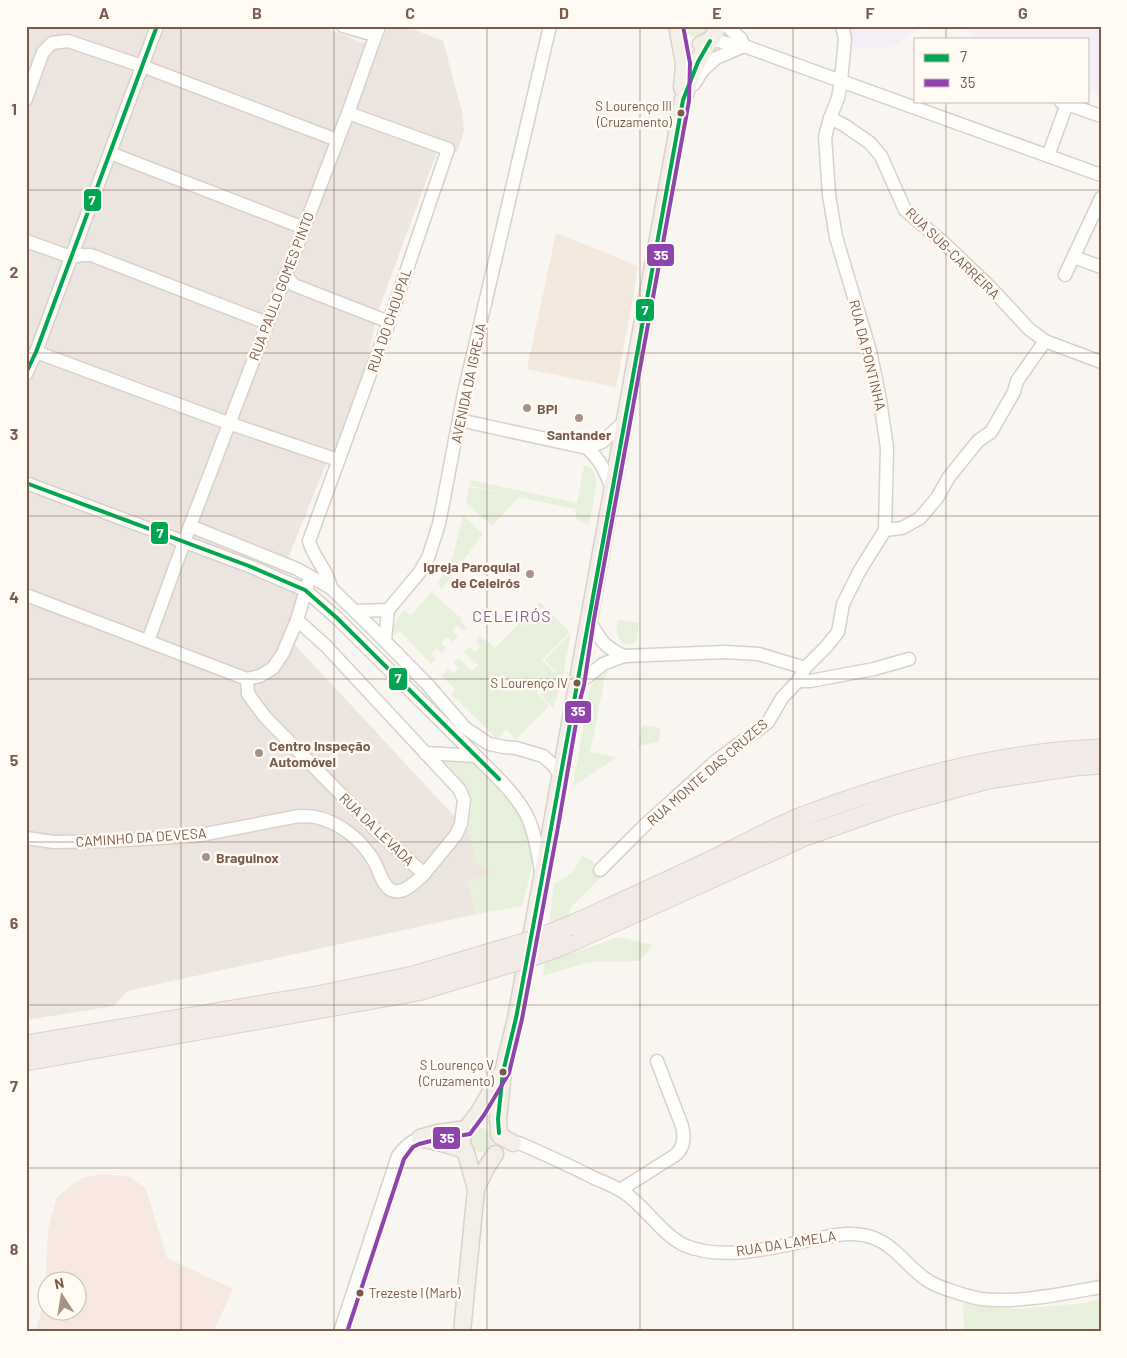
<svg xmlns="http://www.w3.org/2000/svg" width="1127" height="1358" viewBox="0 0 1127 1358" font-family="Barlow,sans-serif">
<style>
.residential{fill:#f2e8de}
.commercial{fill:#f6e8e1;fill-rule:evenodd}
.industrial{fill:#ede5e0}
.education{fill:#f6eef6}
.green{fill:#e7f0db}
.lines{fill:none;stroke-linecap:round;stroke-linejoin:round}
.minor-casing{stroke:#d7d1cb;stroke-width:15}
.major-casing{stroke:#dad1cc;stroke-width:19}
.highway-casing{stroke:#dad1cc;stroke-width:21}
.minor{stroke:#fefefd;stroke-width:12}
.major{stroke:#f3eee8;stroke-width:16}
.highway{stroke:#f2eae7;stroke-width:19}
.highway-bridge-casing{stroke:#dad1cc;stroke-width:21;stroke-linecap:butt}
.highway-bridge{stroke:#f2eae7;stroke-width:19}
.bus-1-casing{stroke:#fffaf3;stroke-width:8}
.bus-2-casing{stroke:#fffaf3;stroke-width:8}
.bus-1{stroke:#00a651;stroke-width:4}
.bus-2{stroke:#8e44ad;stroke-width:4}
.grid{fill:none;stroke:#7a5c4d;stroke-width:1;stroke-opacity:0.55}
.bus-dot{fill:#7a5c4d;stroke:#fffaf3;stroke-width:2}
.poi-dot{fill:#a69286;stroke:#fffaf3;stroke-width:2}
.labels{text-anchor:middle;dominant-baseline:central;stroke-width:5;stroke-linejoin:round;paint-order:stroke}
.bus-label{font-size:13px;fill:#7a5c4d;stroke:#fffaf3;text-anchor:end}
.street-label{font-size:14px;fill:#7a5c4d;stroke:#fffaf3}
.poi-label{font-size:14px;font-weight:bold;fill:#7a5c4d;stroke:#fffaf3;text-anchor:start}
.quarter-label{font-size:16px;letter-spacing:1px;fill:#846695;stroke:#fffaf3}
.line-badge{stroke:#fffaf3;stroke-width:2}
.badge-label{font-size:14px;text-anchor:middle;font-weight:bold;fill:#fff}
.neatline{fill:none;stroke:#7a5c4d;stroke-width:2}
.grid-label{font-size:16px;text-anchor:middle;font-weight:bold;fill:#7a5c4d}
</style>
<rect width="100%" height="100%" fill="#f9f5f0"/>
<!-- residential -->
<polygon class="residential" points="556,233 638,266 630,315 616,387 527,369"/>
<!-- commercial -->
<path class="commercial" d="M103,1174l27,3 16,12 21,69 66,31 -19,41 2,2h-181l10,-32 3,-71 9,-32 25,-19zM48,1280h30v30h-30z"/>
<!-- industrial -->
<polygon class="industrial" points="26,26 320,26 379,49 388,26 405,26 443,41 462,112 464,131 457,152 439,146 379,309 365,370 337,448 324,469 278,583 298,593 285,634 468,831 477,863 480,863 490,869 492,874 467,883 477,914 127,991 114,1006 26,1020"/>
<!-- education -->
<g class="education">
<polygon points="845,26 924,26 892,47 851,48 851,40"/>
<polygon points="963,26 1101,26 1101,95 1088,90 1088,39 974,39"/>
</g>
<!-- green -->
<g class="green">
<path d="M684,26h25c-4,15 -20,15 -25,0z"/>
<path d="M584,465c4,2 8,3 10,7 6,10 -3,39 -5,51l-5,1 -8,-6 -1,-9 -56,-12 -27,29 -26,-23 3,-16 33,6 -32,-8 1,-5 106,23z"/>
<polygon points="463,515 483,534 442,589 438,584 453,556"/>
<path d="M431,592l32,28 -2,2 6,5 -4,4 -6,-5 -5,5 6,5 -5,6 -6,-5 -6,6 5,5 -4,5 -6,-5 -5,6 5,5 -5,5 -31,-33 -6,5c-3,-11 3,-17 10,-26l7,6z"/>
<polygon points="540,602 570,632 542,660 556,674 537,693 549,706 516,739 506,729 497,739 451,694 455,689 442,676 448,669 453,674 459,668 454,663 458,658 472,671 478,665 464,652 469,647 475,652 480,646 475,641 480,636 495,648"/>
<path d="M618,619l21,4 -3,19c-18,8 -21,-9 -18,-23z"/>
<polygon points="571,633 562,680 553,708 540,694 557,673 545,660"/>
<polygon points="609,670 605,677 590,752 617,757 573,786 590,688 595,680"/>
<polygon points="642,725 660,728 659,742 638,746"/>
<path d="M445,761h27c12,11 26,22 36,35 15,17 25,42 24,64 0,14 -7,32 -10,46l-45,8 -10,-32 25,-9 -2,-4 -6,2 -4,-8 -3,1 -9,-33 4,-28 -5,-15z"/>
<polygon points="583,856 608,870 570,908 563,957 618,937 653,945 639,961 589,962 543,976 554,884 572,873"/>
<circle cx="481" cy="1140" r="12"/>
<polygon points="1101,1299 1101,1332 964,1332 963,1303 1021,1309 1084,1303"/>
</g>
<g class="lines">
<!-- minor casing -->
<g class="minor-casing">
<g id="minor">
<polyline points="343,26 367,33 378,30"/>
<polyline points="727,26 741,39 744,46"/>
<polyline points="712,39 725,43 744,46 1101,175"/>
<polyline points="694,84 703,70 716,58 744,46"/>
<polyline points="26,99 43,52 52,43 68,41 142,66 337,140"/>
<polyline points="1061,102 1101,116"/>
<polyline points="830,118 844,125 870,143 881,156 905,210 946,245 989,286 1029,329 1045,341 1101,362"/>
<polyline points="110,153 304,228"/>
<polyline points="1048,156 1067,104"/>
<polyline points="26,241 71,257 82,255 91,255 267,323"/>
<polyline points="1074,257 1101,267"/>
<polyline points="285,275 294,285 389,322"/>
<polyline points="1065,275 1101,198"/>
<polyline points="36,352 228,423 338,460"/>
<polyline points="26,374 36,352 157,26"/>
<path d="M459,420l128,28c13,11 19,25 25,41"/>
<polyline points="587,448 602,442 624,422"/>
<path d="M26,483l223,83 56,24 32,28 152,151c14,14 30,30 39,49 7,16 10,35 13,53"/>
<polyline points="190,526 297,569 331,588 373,629 427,684 465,728 489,744 504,747 516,748 543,756 553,765 560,775"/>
<polyline points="885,530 902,528 920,518 937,498 949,477 978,441 991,432 1014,392 1017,381 1045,341"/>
<path d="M331,588c-3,-18 -18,-30 -22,-47l80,-219 59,-173 -100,-36"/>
<polyline points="26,595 247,679 260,676 273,668 283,653 297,620 308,583"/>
<polyline points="355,611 388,610"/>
<path d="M588,618c11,20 15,29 36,38"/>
<polyline points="385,640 388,610 419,573 428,558 439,524 464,393 550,26"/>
<polyline points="148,641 190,526 348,113 379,26"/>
<polyline points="247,679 248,694 265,717 379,833 424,874 456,835 461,824 464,800 459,789 326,646 297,620"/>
<polyline points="798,681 810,681 874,669 909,659"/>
<polyline points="578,684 603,664 624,656 725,652 759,654 805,668"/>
<polyline points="425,753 476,756"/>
<path d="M26,838l28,4 51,-1 90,-5 104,-20c5,0 11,0 16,1 25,5 48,24 60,46 4,8 8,23 16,27 12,6 26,-9 33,-16"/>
<polyline points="600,870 646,824 716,761 768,722 782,698 798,681 805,668 826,647 838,632 843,604 860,570 885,530 887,448 880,400 870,351 836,237 829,195 825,137 830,118 838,98 841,81 845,39 842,26"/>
<path d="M513,1143h6c25,11 50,22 75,35 10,4 22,9 31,15 20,14 38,42 59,52 38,17 92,2 131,-6 12,-2 25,-6 37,-5 37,1 46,24 72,44 8,6 18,10 28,13 9,3 19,6 29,8 39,4 81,-5 120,-12"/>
<path d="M620,1190l54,-34c10,-7 11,-18 8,-30l-25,-65"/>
<path d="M340,1332l58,-176c6,-9 12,-14 22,-18"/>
</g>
</g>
<!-- major casing -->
<g class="major-casing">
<g id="major">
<polyline points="677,26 684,63 682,88"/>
<path d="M701,44c9,-2 15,-8 16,-18"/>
<path d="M499,1133l-1,-14 5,-47 13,-54 26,-140 141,-778c7,-20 14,-41 27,-59"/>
<polyline points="500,1136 513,1143"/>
<polyline points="420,1138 438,1133 466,1129"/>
<polyline points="423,1139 438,1142 465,1150"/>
<polyline points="476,1189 466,1153 462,1145 462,1139 466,1129 479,1112 500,1076"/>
<polyline points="462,1332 476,1189 486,1168 495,1154"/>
</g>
</g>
<!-- highway casing -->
<g class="highway-casing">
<g id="highway">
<path d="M570,926c50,-23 101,-46 151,-70 26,-13 52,-27 78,-38 97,-37 198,-65 302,-69"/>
<polyline points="566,944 805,836 896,804 988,779 1075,766 1101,764"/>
<polyline points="26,1045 322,995 413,976 497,951"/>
<polyline points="26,1061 418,991 494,968"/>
</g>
</g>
<!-- minor -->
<use href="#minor" class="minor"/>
<!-- major -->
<use href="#major" class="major"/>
<!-- highway -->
<use href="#highway" class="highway"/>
<!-- highway-bridge casing -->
<g class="highway-bridge-casing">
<g id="highway-bridge">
<polyline points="497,951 534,940 570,926"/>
<polyline points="494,968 530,957 566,944"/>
</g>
</g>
<!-- highway-bridge -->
<use href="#highway-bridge" class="highway-bridge"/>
<!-- bus-1 casing -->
<g class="bus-1-casing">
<g id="bus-1">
<polyline points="26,373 36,352 157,26"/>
<polyline points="26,483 249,566 305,590 337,618 499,779"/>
<polyline points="499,1133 498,1119 503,1072 516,1018 542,878 683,100 698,62 710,41"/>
</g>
</g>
<!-- bus-2 casing -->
<g class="bus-2-casing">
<polyline id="bus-2" points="347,1332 404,1159 413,1147 419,1144 439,1139 470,1134 484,1115 509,1073 522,1019 558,827 580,700 584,685 594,619 689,101 690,63 683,26"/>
</g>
<!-- bus-1 -->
<use href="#bus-1" class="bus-1"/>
<!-- bus-2 -->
<use href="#bus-2" class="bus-2"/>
</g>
<!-- grid -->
<path class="grid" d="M181,26v1306M334,26v1306M487,26v1306M640,26v1306M793,26v1306M946,26v13M946,101v1231M26,190h1075M26,353h1075M26,516h1075M26,679h1075M26,842h1075M26,1005h1075M26,1168h1075"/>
<!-- markers -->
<g class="bus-dot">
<circle cx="681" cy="113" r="4.5"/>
<circle cx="577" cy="683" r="4.5"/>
<circle cx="503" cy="1072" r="4.5"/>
<circle cx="360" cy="1293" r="4.5"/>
</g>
<g class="poi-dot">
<circle cx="527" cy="408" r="5"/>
<circle cx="579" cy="418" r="5"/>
<circle cx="530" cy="574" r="5"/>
<circle cx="259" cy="753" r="5"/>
<circle cx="206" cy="857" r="5"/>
</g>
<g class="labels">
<!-- bus labels -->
<g class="bus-label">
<text x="672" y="106">S Lourenço III<tspan x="672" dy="16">(Cruzamento)</tspan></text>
<text x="568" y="683">S Lourenço IV</text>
<text x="494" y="1065">S Lourenço V<tspan x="494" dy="16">(Cruzamento)</tspan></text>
<text x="369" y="1293" text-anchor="start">Trezeste I (Marb)</text>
</g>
<!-- street labels -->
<g class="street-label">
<text transform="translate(953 253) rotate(44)">RUA SUB-CARREIRA</text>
<text transform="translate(281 286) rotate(-69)">RUA PAULO GOMES PINTO</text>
<text transform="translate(389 320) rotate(-71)">RUA DO CHOUPAL</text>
<text transform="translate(868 355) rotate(76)">RUA DA PONTINHA</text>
<text transform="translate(468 383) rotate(-78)">AVENIDA DA IGREJA</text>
<text transform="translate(707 772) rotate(-41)">RUA MONTE DAS CRUZES</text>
<text transform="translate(377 829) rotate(44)">RUA DA LEVADA</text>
<text transform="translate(141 837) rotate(-4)">CAMINHO DA DEVESA</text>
<text transform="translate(786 1243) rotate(-9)">RUA DA LAMELA</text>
</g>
<!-- poi labels -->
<g class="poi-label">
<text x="537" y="408">BPI</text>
<text x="579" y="434" text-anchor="middle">Santander</text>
<text x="520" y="566" text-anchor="end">Igreja Paroquial<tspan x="520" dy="16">de Celeirós</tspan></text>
<text x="269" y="745">Centro Inspeção<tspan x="269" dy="16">Automóvel</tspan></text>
<text x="216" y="857">Braguinox</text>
</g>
<!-- quarter labels -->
<g class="quarter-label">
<text x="512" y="615">CELEIRÓS</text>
</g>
</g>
<g class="line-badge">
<rect x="83" y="188" width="19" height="24" rx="5" fill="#00a651"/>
<rect x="646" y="243" width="29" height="24" rx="5" fill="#8e44ad"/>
<rect x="635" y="298" width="20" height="24" rx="5" fill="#00a651"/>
<rect x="150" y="521" width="19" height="24" rx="5" fill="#00a651"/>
<rect x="388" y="667" width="20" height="24" rx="5" fill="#00a651"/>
<rect x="564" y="700" width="28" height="24" rx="5" fill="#8e44ad"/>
<rect x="432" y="1126" width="29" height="24" rx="5" fill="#8e44ad"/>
</g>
<g class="badge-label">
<text x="92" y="205">7</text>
<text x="661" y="260">35</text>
<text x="645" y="315">7</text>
<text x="160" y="538">7</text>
<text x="398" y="683">7</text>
<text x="578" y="716">35</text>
<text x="447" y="1143">35</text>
</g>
<!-- border -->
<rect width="1127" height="1358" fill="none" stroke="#fffaf3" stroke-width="55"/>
<!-- legend -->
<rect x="914" y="38" width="175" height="65" fill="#fffaf3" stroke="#cabbb1"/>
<rect x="924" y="54" width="25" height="8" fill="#00a651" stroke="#cabbb1"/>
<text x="960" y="62" font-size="15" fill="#7a5c4d">7</text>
<rect x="924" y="79" width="25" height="8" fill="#8e44ad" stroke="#cabbb1"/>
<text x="960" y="88" font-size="15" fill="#7a5c4d">35</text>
<!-- north arrow -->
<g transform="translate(62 1296) rotate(348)"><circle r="24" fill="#fffaf3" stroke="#cabbb1"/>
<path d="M0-4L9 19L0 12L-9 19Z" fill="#a69286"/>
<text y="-8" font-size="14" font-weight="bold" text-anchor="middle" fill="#7a5c4d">N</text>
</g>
<rect x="28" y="28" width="1072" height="1302" class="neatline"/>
<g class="grid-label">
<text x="104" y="19">A</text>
<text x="257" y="19">B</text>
<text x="410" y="19">C</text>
<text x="564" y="19">D</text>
<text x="717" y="19">E</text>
<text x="870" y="19">F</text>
<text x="1023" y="19">G</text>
<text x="14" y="115">1</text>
<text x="14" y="278">2</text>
<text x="14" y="440">3</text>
<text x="14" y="603">4</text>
<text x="14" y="766">5</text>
<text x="14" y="929">6</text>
<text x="14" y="1092">7</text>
<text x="14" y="1255">8</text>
</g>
</svg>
